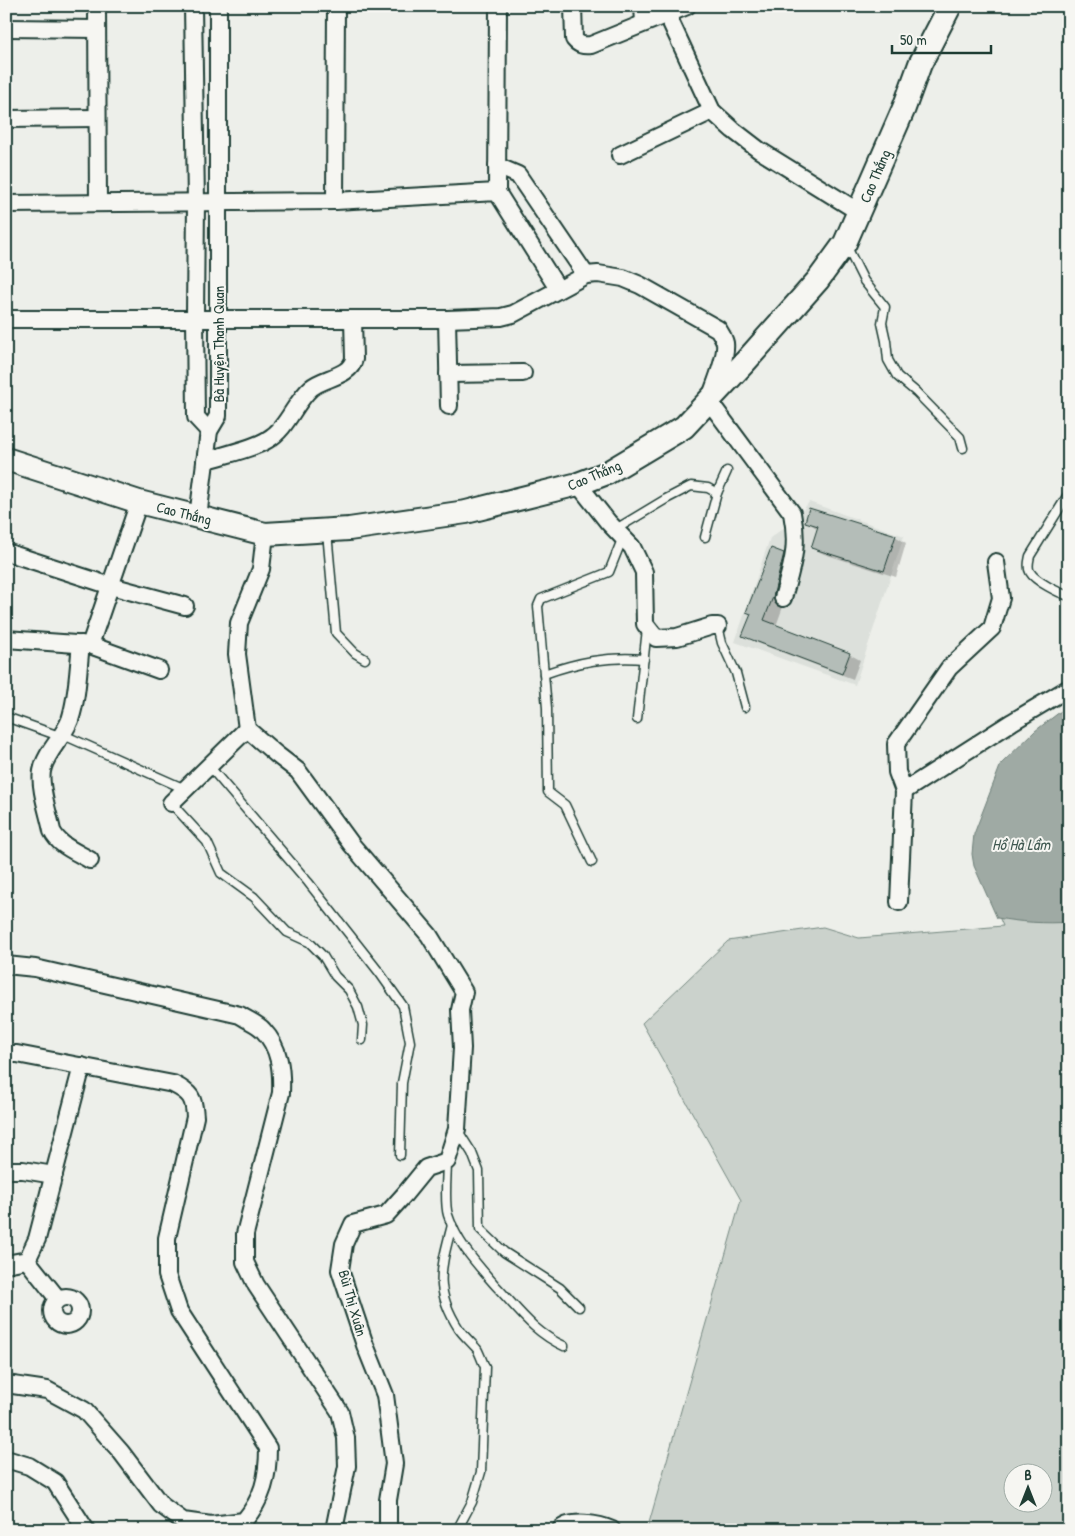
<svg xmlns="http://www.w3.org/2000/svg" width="1075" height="1536" viewBox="0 0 1075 1536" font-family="'Patrick Hand',sans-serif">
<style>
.built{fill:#dce0db}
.green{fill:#cbd2cc;stroke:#758880;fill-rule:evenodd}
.water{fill:#9faaa4;stroke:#6c7e77}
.shadow{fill:#0003}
.building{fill:#b4bdb8;stroke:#1f3d34}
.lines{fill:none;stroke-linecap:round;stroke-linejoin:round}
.service-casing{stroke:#1f3d34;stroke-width:11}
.minor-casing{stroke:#1f3d34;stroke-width:20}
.secondary-casing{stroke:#1f3d34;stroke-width:26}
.service{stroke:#f6f6f2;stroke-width:8}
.minor{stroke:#f6f6f2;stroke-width:16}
.secondary{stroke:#f6f6f2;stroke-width:22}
.labels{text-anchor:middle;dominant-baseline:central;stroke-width:4;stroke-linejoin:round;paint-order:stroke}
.street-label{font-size:15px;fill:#1f3d34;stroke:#f6f6f2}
.water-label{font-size:16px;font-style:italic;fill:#3f5850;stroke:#f6f6f2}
</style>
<rect width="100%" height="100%" fill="#edefea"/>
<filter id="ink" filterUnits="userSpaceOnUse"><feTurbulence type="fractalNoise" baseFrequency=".02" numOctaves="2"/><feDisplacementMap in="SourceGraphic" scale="10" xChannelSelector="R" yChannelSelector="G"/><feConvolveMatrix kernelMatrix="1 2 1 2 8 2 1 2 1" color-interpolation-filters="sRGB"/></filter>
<g filter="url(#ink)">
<!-- built -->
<polygon class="built" points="809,502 904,536 855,685 735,642 770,538 797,518"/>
<!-- green -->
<path class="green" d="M1069,713v817h-422l94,-330 -99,-177 86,-82 95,-14 36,11 144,-12 -26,-61zM1012,1474h30v30h-30z"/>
<!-- water -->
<path class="water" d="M1069,705v217c-24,2 -49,0 -72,-4l-23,-52 -2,-12 2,-20 27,-70 34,-33z"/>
<!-- shadow -->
<g class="shadow">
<polygon points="806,521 895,536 906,543 896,577 824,554 812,548 818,529"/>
<polygon points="783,554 795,561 784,604 776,626 849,654 860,660 853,679 755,642 744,635"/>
</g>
<!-- building -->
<g class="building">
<polygon points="809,508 896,535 884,571 811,548 818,526 805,522"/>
<polygon points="771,548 784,553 773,597 764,620 850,653 842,674 742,636 751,614 746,612"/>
</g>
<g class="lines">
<!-- service casing -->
<g class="service-casing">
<g id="service">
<polyline points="847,247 864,281 885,307 882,323 886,341 888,360 897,376 916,392 960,437 963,448"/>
<path d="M1069,493l-39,63c-1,5 -3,11 0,16 5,9 29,21 39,24"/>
<polyline points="616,529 666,499 691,486 708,488 717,493"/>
<polyline points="327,532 336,633 355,653 365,659"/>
<polyline points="705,537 717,493 727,471"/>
<polyline points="718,626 722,643 736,673 745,707"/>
<path d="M544,674c34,-12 63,-18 100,-15"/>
<polyline points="6,717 62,737 68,737 185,789"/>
<polyline points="637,719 647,629"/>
<polyline points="209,766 308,882 379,972 403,1006 410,1042 402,1083 400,1155"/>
<polyline points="171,803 207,842 221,873 254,897 287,932 309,942 323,956 335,976 349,990 358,1007 363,1025 362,1040"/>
<polyline points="592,862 565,805 548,792 547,708 538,606 541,599 609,572 623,537"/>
<polyline points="458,1131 472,1153 479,1171 480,1229 504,1252 560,1288 579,1307"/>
<path d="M447,1161c0,14 -3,42 1,54 9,28 28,48 47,70 23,24 38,47 69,61"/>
<path d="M452,1225c-11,43 -19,64 7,104 5,7 12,13 18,20 3,5 5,12 8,18l-4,105 -9,30 -15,28"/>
</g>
</g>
<!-- minor casing -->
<g class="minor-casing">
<g id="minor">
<polyline points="97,6 98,203"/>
<polyline points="193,6 196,202 195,317 196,417 209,431"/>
<path d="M573,6l1,33c5,6 9,7 17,6l96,-39"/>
<polyline points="643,6 644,23"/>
<polyline points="667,14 712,111 733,130 759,150 859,212"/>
<polyline points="6,28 97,29"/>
<polyline points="6,119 97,118"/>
<polyline points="620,155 712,111"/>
<polyline points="497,166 518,175 586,275"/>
<polyline points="497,192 498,6"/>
<polyline points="335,201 336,6"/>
<polyline points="6,204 335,201 497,192 558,289"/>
<path d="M6,319h441l54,-2 12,-3 73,-39 12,-1 25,4 17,7 78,44c3,5 6,9 7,14 2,15 -11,43 -16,58l83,112c7,35 0,52 -9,85"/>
<polyline points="447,319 449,406"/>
<polyline points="448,374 523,373"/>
<path d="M205,461c17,-6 48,-12 62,-21 21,-12 27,-37 44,-52 13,-11 39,-11 43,-29l-1,-40"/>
<polyline points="578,484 608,522 632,547 644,572 645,624 656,638 677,637 712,626 718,626"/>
<polyline points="198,517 209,431 218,416 218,6"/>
<polyline points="265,534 261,569 239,623 237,654 247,729 276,754 298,771 352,845 429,935 464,992 460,1010 462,1048 457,1129 447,1161 426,1168 404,1195 386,1215 353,1224 344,1244 340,1270 365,1345 385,1395 394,1464 388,1500 388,1530"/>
<polyline points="6,552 111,586 185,606"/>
<polyline points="6,639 90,645 159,670"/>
<path d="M81,644c-3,25 -3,52 -11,76 -7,18 -25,33 -28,51 -3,16 7,44 10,60 7,15 25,21 38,29"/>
<polyline points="90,645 139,502"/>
<polyline points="904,791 1012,722 1069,688"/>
<polyline points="171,803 247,729"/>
<polyline points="899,902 904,791 897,772 896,744 949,668 992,628 1001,598 996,562"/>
<path d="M6,965l29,3 205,47c7,5 18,9 23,15 17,18 19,40 18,63l-36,141v28l11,23 84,127 6,26 1,28 -13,64"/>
<path d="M6,1054h11l156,30c18,9 21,14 22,33l-28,121v37l12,36 89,137c0,30 -5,50 -24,73l-33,4 -28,-4 -22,-16 -40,-53 -37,-42 -37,-20 -41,-6"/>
<polyline points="6,1170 23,1170 54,1175"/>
<polyline points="27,1260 58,1299"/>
<polyline points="6,1264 27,1260 37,1239 82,1066"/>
<circle cx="66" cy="1311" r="14"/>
<polyline points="6,1459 29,1466 55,1482 86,1530"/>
<path d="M560,1530c9,-11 40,-6 52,0"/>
</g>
</g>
<!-- secondary casing -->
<g class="secondary-casing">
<polyline id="secondary" points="6,459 139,502 265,534 349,529 466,512 578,484 607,473 684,427 745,362 818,280 845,243 904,108 920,64 950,6"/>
</g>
<!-- service -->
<use href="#service" class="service"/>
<!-- minor -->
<use href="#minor" class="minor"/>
<!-- secondary -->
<use href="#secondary" class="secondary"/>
</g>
</g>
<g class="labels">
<!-- street labels -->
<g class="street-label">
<text transform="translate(875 176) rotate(-67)">Cao Thắng</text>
<text transform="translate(218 344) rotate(-90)">Bà Huyện Thanh Quan</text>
<text transform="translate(594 475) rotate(-23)">Cao Thắng</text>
<text transform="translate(184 513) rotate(14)">Cao Thắng</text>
<text transform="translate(353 1303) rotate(74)">Bùi Thị Xuân</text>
</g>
<!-- water labels -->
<g class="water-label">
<text x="1021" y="844">Hồ Hà Lầm</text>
</g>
</g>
<!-- margin -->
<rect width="1075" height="1536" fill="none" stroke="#f6f6f2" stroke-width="25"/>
<rect x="12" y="12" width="1050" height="1511" fill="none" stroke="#1f3d34" stroke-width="2" filter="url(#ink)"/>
<!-- north arrow -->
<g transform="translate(1028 1488)"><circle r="24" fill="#f6f6f2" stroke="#a0aca6"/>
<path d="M0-4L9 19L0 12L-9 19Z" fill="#1f3d34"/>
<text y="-8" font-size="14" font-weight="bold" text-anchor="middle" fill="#1f3d34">B</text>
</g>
<!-- scale -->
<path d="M892 45v8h99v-8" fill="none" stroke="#1f3d34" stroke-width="2.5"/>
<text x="900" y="45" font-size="15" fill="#1f3d34" stroke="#f6f6f2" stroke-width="4" paint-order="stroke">50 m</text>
</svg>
